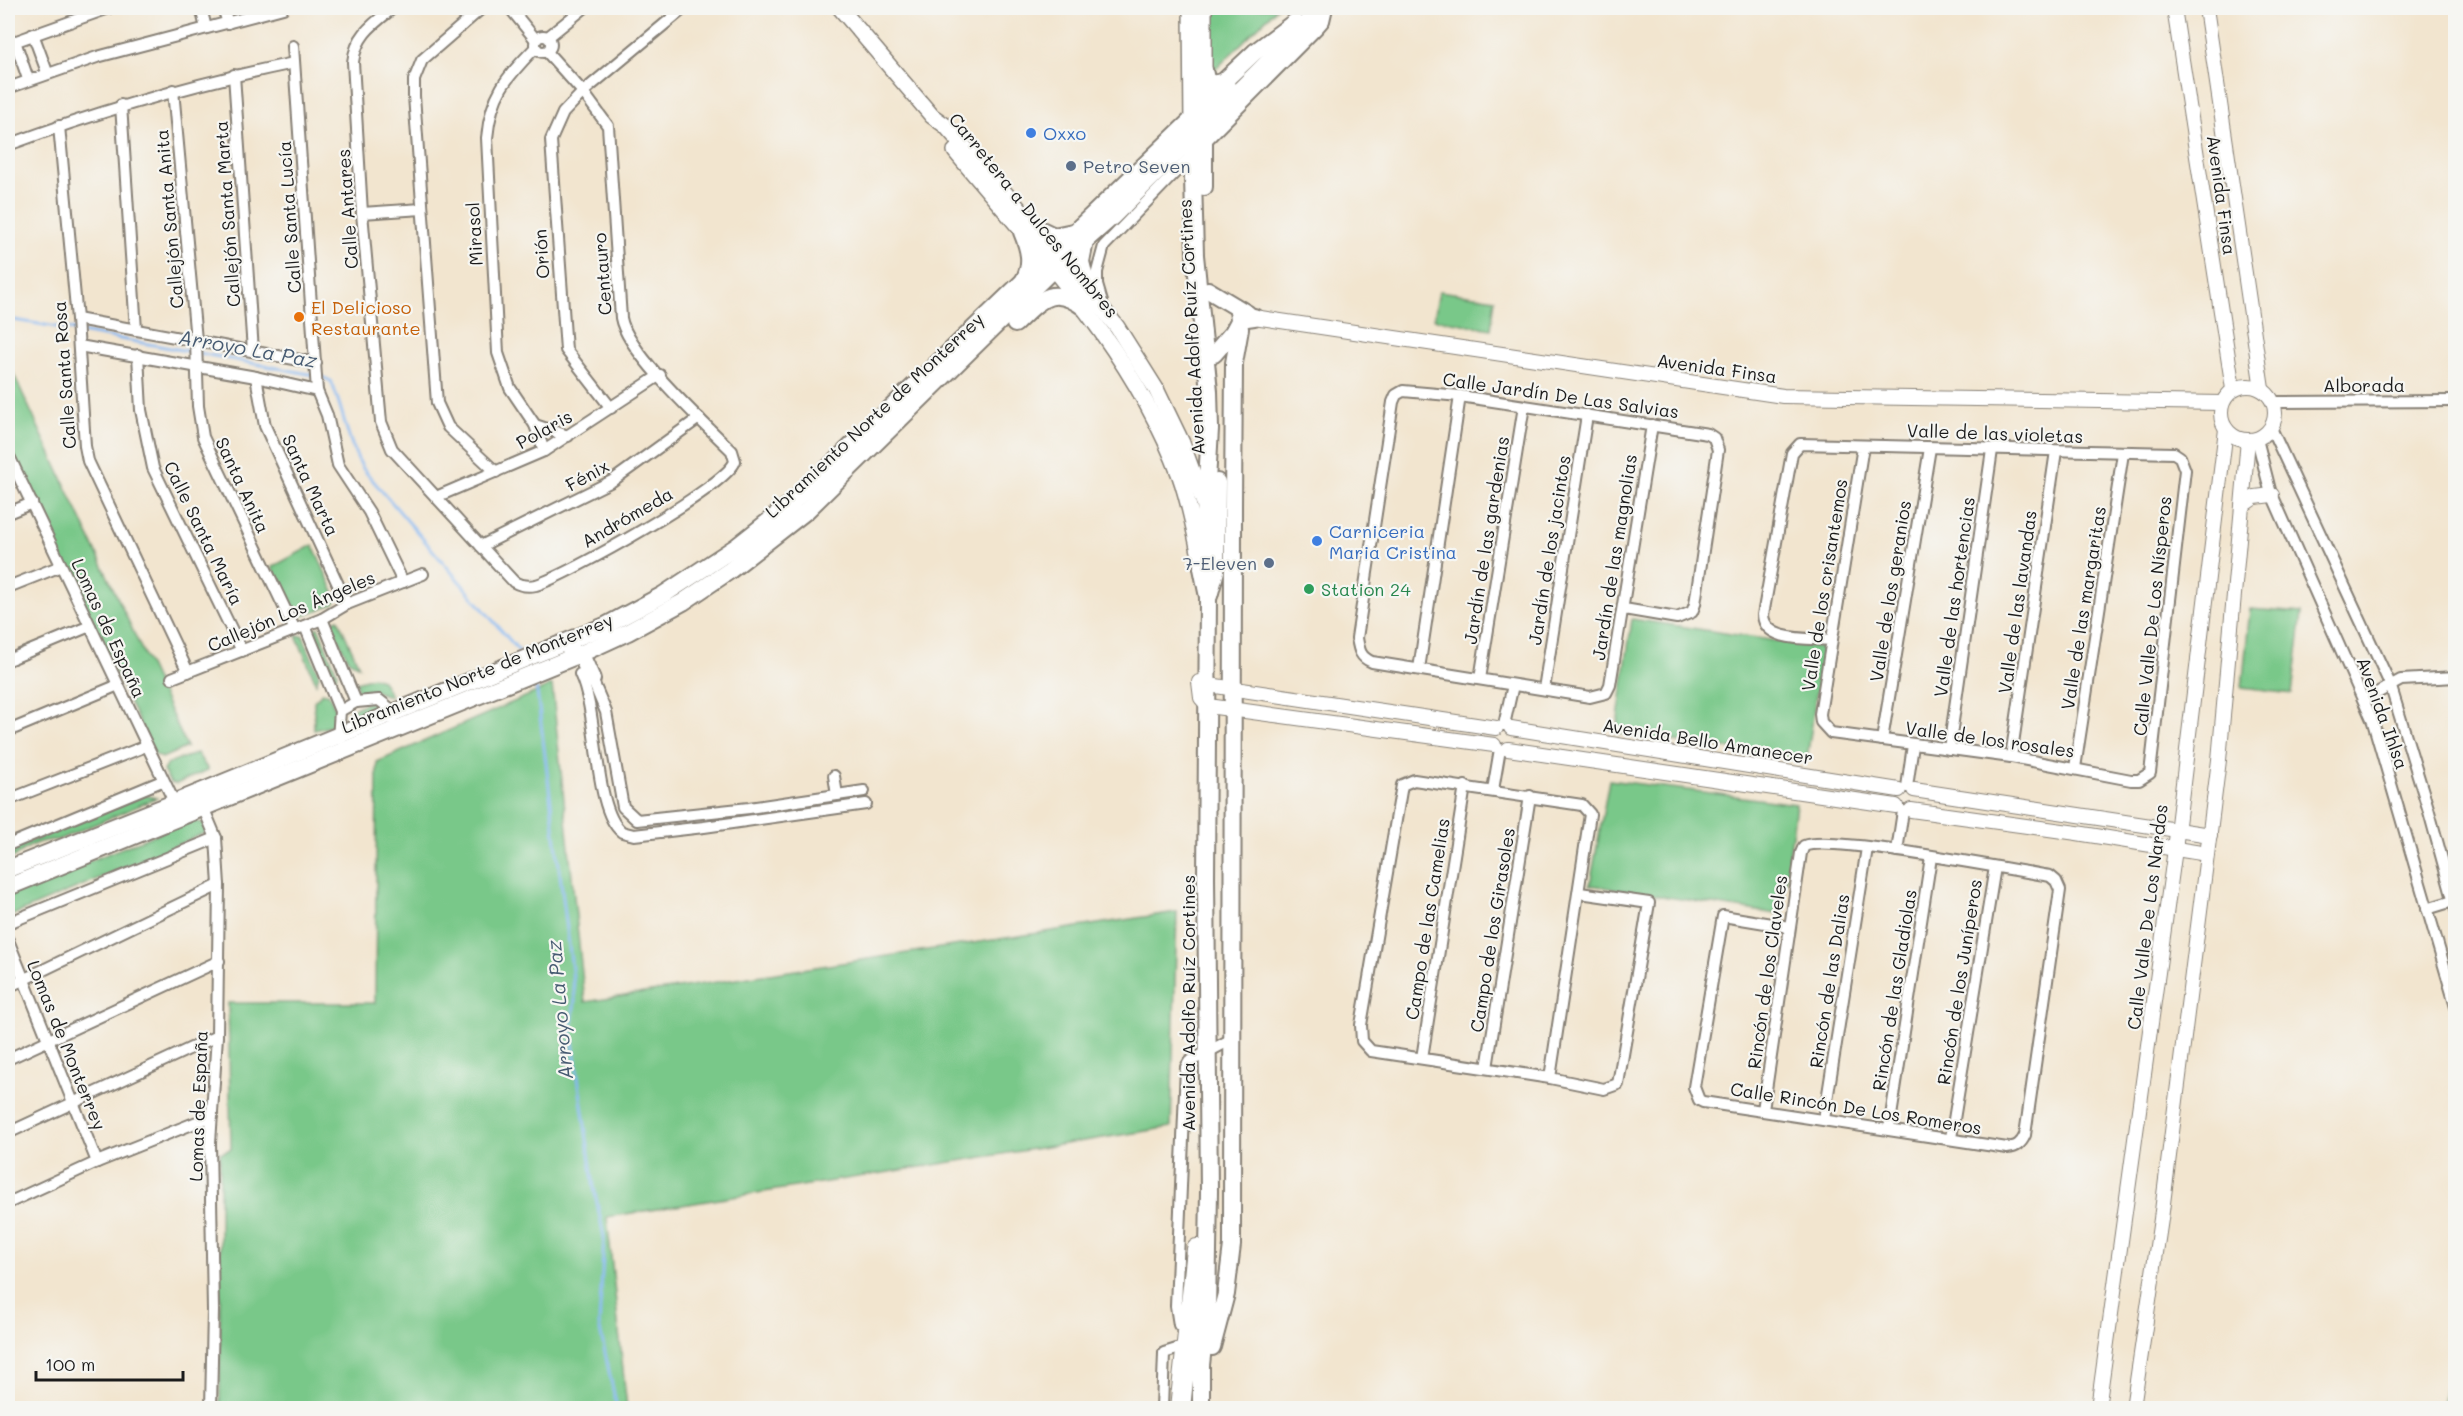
<svg xmlns="http://www.w3.org/2000/svg" width="2463" height="1416" viewBox="0 0 2463 1416" font-family="Mali,sans-serif">
<style>
.green{fill:#79c889;stroke:#4a7252;stroke-width:1.5}
.lines{fill:none;stroke-linecap:round;stroke-linejoin:round}
.stream{stroke:#84b7f1;stroke-width:3}
.minor-casing{stroke:#878076;stroke-width:14}
.tertiary-casing{stroke:#878076;stroke-width:16}
.secondary-casing{stroke:#878076;stroke-width:18}
.primary-casing{stroke:#878076;stroke-width:20}
.motorway-casing{stroke:#878076;stroke-width:22}
.minor{stroke:#fff;stroke-width:10}
.tertiary{stroke:#fff;stroke-width:14}
.secondary{stroke:#fff;stroke-width:15}
.primary{stroke:#fff;stroke-width:16}
.motorway{stroke:#fff;stroke-width:20}
.shop-dot{fill:#3f7fe0;stroke:#f6f6f2;stroke-width:2}
.service-dot{fill:#5c6f8a;stroke:#f6f6f2;stroke-width:2}
.food-dot{fill:#e8710a;stroke:#f6f6f2;stroke-width:2}
.leisure-dot{fill:#2e9e5b;stroke:#f6f6f2;stroke-width:2}
.labels{text-anchor:middle;dominant-baseline:central;stroke-width:4.5;stroke-linejoin:round;paint-order:stroke}
.shop-label{font-size:18px;fill:#366cbe;stroke:#f6f6f2;text-anchor:start}
.service-label{font-size:18px;fill:#4e5e75;stroke:#f6f6f2;text-anchor:start}
.street-label{font-size:18px;fill:#1c1c1c;stroke:#f6f6f2}
.food-label{font-size:18px;fill:#c56008;stroke:#f6f6f2;text-anchor:start}
.leisure-label{font-size:18px;fill:#27864d;stroke:#f6f6f2;text-anchor:start}
.water-label{font-size:20px;font-style:italic;fill:#465a71;stroke:#f6f6f2}
</style>
<rect width="100%" height="100%" fill="#f6f6f2"/>
<filter id="ink" filterUnits="userSpaceOnUse"><feTurbulence type="fractalNoise" baseFrequency=".0167" numOctaves="2"/><feDisplacementMap in="SourceGraphic" scale="12" xChannelSelector="R" yChannelSelector="G"/><feConvolveMatrix kernelMatrix="1 2 1 2 8 2 1 2 1" color-interpolation-filters="sRGB"/></filter>
<filter id="wash" filterUnits="userSpaceOnUse"><feTurbulence type="fractalNoise" baseFrequency=".008" numOctaves="4" result="noise"/><feDisplacementMap in="SourceGraphic" scale="24" xChannelSelector="R" yChannelSelector="G"/><feGaussianBlur stdDeviation="1.35" result="paint"/><feColorMatrix in="noise" values="0 0 0 0 0 0 0 0 0 0 0 0 0 0 0 0 0 1.4 0 .05"/><feComposite in="paint" operator="in"/></filter>
<g filter="url(#wash)">
<rect width="100%" height="100%" fill="#f2e5cf"/>
<!-- green -->
<g class="green">
<polygon points="1209,8 1277,8 1208,77"/>
<polygon points="1439,291 1495,299 1491,329 1434,319"/>
<polygon points="8,362 187,747 162,758 154,754 8,446"/>
<polygon points="313,545 337,599 334,604 301,617 293,611 272,567"/>
<polygon points="2250,609 2302,613 2292,694 2242,688"/>
<polygon points="338,619 359,666 348,660 333,627 333,621"/>
<polygon points="1632,619 1823,648 1807,759 1616,733"/>
<polygon points="318,627 337,673 336,677 332,676 313,630"/>
<polygon points="296,635 303,636 319,675 316,683"/>
<polygon points="373,677 382,680 391,697 373,690 358,691 356,682"/>
<polygon points="552,685 585,1002 1177,912 1171,1127 607,1217 627,1408 220,1408 220,1153 231,1149 228,1003 375,1003 377,762"/>
<polygon points="322,693 328,693 336,710 332,726 314,730 314,701"/>
<polygon points="368,702 383,706 344,723 349,711"/>
<path d="M197,753l11,17 -32,14 -6,-2 -7,-11c7,-14 21,-11 34,-18z"/>
<polygon points="1609,780 1796,804 1782,915 1590,885"/>
<path d="M145,795l12,3 -99,42c-26,0 -31,9 -50,21v-11z"/>
<polygon points="191,820 204,824 207,832 11,916 8,894"/>
<polygon points="2455,1329 2455,1408 2443,1408"/>
</g>
<g class="lines">
<!-- stream -->
<g class="stream">
<polyline points="8,319 75,330"/>
<polyline points="81,332 193,352"/>
<polyline points="199,353 314,375"/>
<path d="M320,376l11,5c13,30 16,62 33,89l155,181"/>
<polyline points="533,680 537,692 572,969 575,1000 571,1029 594,1188 604,1237 599,1325 617,1408"/>
</g>
</g>
</g>
<g filter="url(#ink)">
<g class="lines">
<!-- minor casing -->
<g class="minor-casing">
<g id="minor">
<polyline points="201,8 206,28"/>
<polyline points="223,8 228,23"/>
<path d="M393,8c-20,16 -37,27 -40,54l9,151 19,209 11,27 122,133c7,4 13,5 22,3 30,-9 192,-99 199,-124l-3,-10c-27,-27 -105,-98 -111,-133l-13,-192 -25,-34 -36,-40"/>
<polyline points="482,8 422,60 414,80 414,96 437,403 448,427 496,472"/>
<polyline points="510,8 536,40"/>
<polyline points="33,34 47,72"/>
<circle cx="543" cy="44" r="8"/>
<polyline points="548,37 584,8"/>
<polyline points="15,41 28,79"/>
<polyline points="8,44 109,8"/>
<polyline points="293,46 317,391 327,415 338,465 369,512 403,582"/>
<path d="M535,48c-29,30 -44,46 -48,90l11,215 12,35 25,37 9,26"/>
<polyline points="234,75 253,351"/>
<polyline points="8,88 97,57 283,8"/>
<polyline points="173,90 196,340 198,406 203,437 295,630"/>
<polyline points="121,105 136,330"/>
<polyline points="59,126 77,319 85,446 88,461 188,672"/>
<polyline points="1203,144 1318,28 1324,21 1327,8"/>
<path d="M8,145c94,-35 188,-62 286,-82"/>
<polyline points="362,213 422,209"/>
<polyline points="1102,302 1097,285 1097,272 1104,246 1192,155"/>
<polyline points="77,319 316,363"/>
<polyline points="79,346 256,377 317,391"/>
<polyline points="138,355 141,410 153,468 242,651"/>
<polyline points="256,377 265,426 347,604"/>
<polyline points="2273,402 2456,401"/>
<polyline points="611,408 566,350 551,140 563,113 583,92 684,8"/>
<polyline points="535,425 568,436"/>
<polyline points="2271,428 2390,684 2428,808 2456,910"/>
<polyline points="2257,439 2270,490 2373,722 2456,1007"/>
<polyline points="8,454 177,808"/>
<polyline points="436,497 544,451 660,375"/>
<polyline points="8,513 32,503"/>
<polyline points="481,546 612,481 699,418"/>
<polyline points="8,587 61,566"/>
<path d="M1624,609l53,9 15,-6 3,-8 23,-154 -4,-12 -6,-4 -248,-38 -57,-5 -7,4 -3,7 -36,236c2,12 3,19 15,24l218,35 16,-4 4,-8 42,-260"/>
<polyline points="322,619 356,702"/>
<polyline points="305,626 340,711"/>
<path d="M1832,640c-22,-2 -67,3 -69,-25l29,-162 8,-9 374,9 6,4 5,13 -35,303 -11,7h-8l-120,-23 -180,-24 -10,-11 -1,-8 43,-268"/>
<polyline points="8,660 90,626"/>
<polyline points="1419,669 1460,396"/>
<path d="M580,674c19,39 13,136 42,158l12,3 70,-8 162,-23"/>
<polyline points="172,678 322,619 347,604 423,574"/>
<polyline points="592,679 606,712 623,807 637,820 749,808 864,791"/>
<polyline points="1480,679 1524,406"/>
<polyline points="1544,689 1587,415"/>
<polyline points="2364,700 2401,680 2456,677"/>
<polyline points="1504,725 1513,685"/>
<polyline points="8,731 116,686"/>
<polyline points="338,739 340,711 356,702 379,700 393,711 392,719"/>
<polyline points="1882,740 1930,448"/>
<polyline points="1949,749 1992,450"/>
<polyline points="2011,757 2056,451"/>
<polyline points="2075,768 2123,453"/>
<polyline points="834,776 837,795"/>
<polyline points="1907,787 1913,745"/>
<polyline points="1493,790 1500,749"/>
<polyline points="8,800 146,746"/>
<polyline points="203,807 216,838 219,885 217,1036 210,1143 213,1310 211,1408"/>
<polyline points="8,845 162,781"/>
<polyline points="1897,851 1903,811"/>
<polyline points="2427,909 2453,901"/>
<polyline points="8,923 216,838"/>
<polyline points="8,940 97,1162"/>
<polyline points="8,987 219,885"/>
<polyline points="1422,1058 1465,786"/>
<polyline points="8,1059 219,961"/>
<polyline points="1487,1068 1530,796"/>
<polyline points="1550,1078 1590,814 1582,805 1414,780 1402,785 1361,1025 1362,1041 1371,1051 1550,1078 1604,1089 1618,1084 1649,903 1580,893"/>
<path d="M1763,1110l38,-257 3,-7c23,-12 208,24 246,30l6,5 4,9 -35,245c-4,9 -8,12 -18,13l-304,-46 -4,-2 -5,-13 29,-171 66,11"/>
<polyline points="1824,1119 1867,848"/>
<polyline points="1889,1129 1931,857"/>
<polyline points="8,1133 217,1036"/>
<polyline points="1951,1138 1995,867"/>
<polyline points="8,1203 97,1162 212,1116"/>
<polyline points="1162,1408 1164,1353 1183,1347 1185,1332 1179,1325 1176,1306 1186,1067 1189,1062 1232,1039"/>
</g>
</g>
<!-- tertiary casing -->
<g class="tertiary-casing">
<g id="tertiary">
<polyline points="2174,8 2233,389"/>
<polyline points="2206,8 2262,389"/>
<polyline points="1254,317 1783,396 2222,403"/>
<circle cx="2248" cy="413" r="27"/>
<polyline points="2242,506 2255,497 2272,495"/>
<polyline points="1199,682 1201,698 1208,706 1494,745"/>
<polyline points="1201,692 1209,685 1496,728"/>
<polyline points="1511,728 1899,790"/>
<polyline points="1508,749 1896,806"/>
<polyline points="1914,790 2210,835"/>
<polyline points="1911,810 2077,833 2207,854"/>
<polyline points="2098,1408 2175,849 2226,429"/>
<polyline points="2133,1408 2161,1219 2219,760 2248,440"/>
</g>
</g>
<!-- secondary casing -->
<g class="secondary-casing">
<g id="secondary">
<polyline points="840,8 932,116 946,126 1063,259 1117,327 1156,389 1182,443 1205,506"/>
<polyline points="1191,8 1192,127"/>
<polyline points="1204,116 1204,8"/>
<path d="M955,151c84,102 178,199 225,325 9,25 14,53 20,80"/>
</g>
</g>
<!-- primary casing -->
<g class="primary-casing">
<g id="primary">
<polyline points="1204,70 1206,79 1211,84 1223,82 1255,52 1295,22"/>
<polyline points="1192,138 1195,255 1209,391 1210,429 1202,568 1208,597 1206,878 1209,1191 1207,1311 1201,1365 1201,1408"/>
<polyline points="1204,187 1204,125"/>
<polyline points="1031,225 1054,236 1073,232"/>
<path d="M1022,232c7,17 11,31 2,48"/>
<polyline points="1085,241 1081,262 1088,290"/>
<polyline points="1208,290 1248,314"/>
<path d="M1015,324c25,-24 37,-41 70,-16"/>
<polyline points="1214,354 1233,332 1240,319 1254,317"/>
<polyline points="1209,596 1216,571 1217,482"/>
<polyline points="570,650 583,659 592,679"/>
<polyline points="8,869 174,803 605,626 663,595 736,547 793,502 1227,86"/>
<polyline points="8,887 578,655 628,632 683,602 729,571 806,511 1053,269 1112,217 1322,8"/>
<polyline points="1212,1347 1226,1294 1232,1245 1233,506 1234,363 1240,329 1238,310"/>
</g>
</g>
<!-- motorway casing -->
<g class="motorway-casing">
<polyline id="motorway" points="1180,1408 1197,1249"/>
</g>
<!-- minor -->
<use href="#minor" class="minor"/>
<!-- tertiary -->
<use href="#tertiary" class="tertiary"/>
<!-- secondary -->
<use href="#secondary" class="secondary"/>
<!-- primary -->
<use href="#primary" class="primary"/>
<!-- motorway -->
<use href="#motorway" class="motorway"/>
</g>
</g>
<!-- markers -->
<g class="shop-dot">
<circle cx="1031" cy="133" r="6"/>
<circle cx="1317" cy="541" r="6"/>
</g>
<g class="service-dot">
<circle cx="1071" cy="166" r="6"/>
<circle cx="1269" cy="563" r="6"/>
</g>
<circle class="food-dot" cx="299" cy="317" r="6"/>
<circle class="leisure-dot" cx="1309" cy="589" r="6"/>
<g class="labels">
<!-- shop labels -->
<g class="shop-label">
<text x="1043" y="133">Oxxo</text>
<text x="1329" y="531">Carniceria<tspan x="1329" dy="21">Maria Cristina</tspan></text>
</g>
<!-- service labels -->
<g class="service-label">
<text x="1083" y="166">Petro Seven</text>
<text x="1257" y="563" text-anchor="end">7-Eleven</text>
</g>
<!-- street labels -->
<g class="street-label">
<text transform="translate(2222 195) rotate(82)">Avenida Finsa</text>
<text transform="translate(347 209) rotate(-94)">Calle Antares</text>
<text transform="translate(227 214) rotate(-94)">Callejón Santa Marta</text>
<text transform="translate(1034 215) rotate(51)">Carretera a Dulces Nombres</text>
<text transform="translate(289 217) rotate(-94)">Calle Santa Lucía</text>
<text transform="translate(169 219) rotate(-95)">Callejón Santa Anita</text>
<text transform="translate(474 234) rotate(-93)">Mirasol</text>
<text transform="translate(541 254) rotate(-94)">Orión</text>
<text transform="translate(602 274) rotate(-94)">Centauro</text>
<text transform="translate(1191 327) rotate(-93)">Avenida Adolfo Ruíz Cortines</text>
<text transform="translate(1717 368) rotate(8)">Avenida Finsa</text>
<text transform="translate(64 375) rotate(-94)">Calle Santa Rosa</text>
<text x="2364" y="385">Alborada</text>
<text transform="translate(1561 395) rotate(8)">Calle Jardín De Las Salvias</text>
<text transform="translate(874 415) rotate(-43)">Libramiento Norte de Monterrey</text>
<text transform="translate(544 429) rotate(-29)">Polaris</text>
<text transform="translate(1995 433) rotate(2)">Valle de las violetas</text>
<text transform="translate(587 475) rotate(-29)">Fénix</text>
<text transform="translate(243 485) rotate(65)">Santa Anita</text>
<text transform="translate(311 485) rotate(65)">Santa Marta</text>
<text transform="translate(627 517) rotate(-30)">Andrómeda</text>
<text transform="translate(204 533) rotate(64)">Calle Santa María</text>
<text transform="translate(1486 540) rotate(-81)">Jardín de las gardenias</text>
<text transform="translate(1549 550) rotate(-81)">Jardín de los jacintos</text>
<text transform="translate(1614 557) rotate(-81)">Jardín de las magnolias</text>
<text transform="translate(1824 585) rotate(-81)">Valle de los crisantemos</text>
<text transform="translate(1890 591) rotate(-81)">Valle de los geranios</text>
<text transform="translate(1954 597) rotate(-82)">Valle de las hortencias</text>
<text transform="translate(2017 602) rotate(-82)">Valle de las lavandas</text>
<text transform="translate(2083 608) rotate(-81)">Valle de las margaritas</text>
<text transform="translate(291 611) rotate(-23)">Callejón Los Ángeles</text>
<text transform="translate(2152 616) rotate(-84)">Calle Valle De Los Nísperos</text>
<text transform="translate(109 628) rotate(65)">Lomas de España</text>
<text transform="translate(477 673) rotate(-22)">Libramiento Norte de Monterrey</text>
<text transform="translate(2383 713) rotate(70)">Avenida Ihlsa</text>
<text transform="translate(1990 739) rotate(8)">Valle de los rosales</text>
<text transform="translate(1708 741) rotate(9)">Avenida Bello Amanecer</text>
<text transform="translate(2147 917) rotate(-83)">Calle Valle De Los Nardos</text>
<text transform="translate(1427 919) rotate(-81)">Campo de las Camelias</text>
<text transform="translate(1492 930) rotate(-81)">Campo de los Girasoles</text>
<text transform="translate(1767 972) rotate(-82)">Rincón de los Claveles</text>
<text transform="translate(1829 981) rotate(-81)">Rincón de las Dalias</text>
<text transform="translate(1959 982) rotate(-81)">Rincón de los Juníperos</text>
<text transform="translate(1894 990) rotate(-81)">Rincón de las Gladiolas</text>
<text transform="translate(1188 1003) rotate(-90)">Avenida Adolfo Ruíz Cortines</text>
<text transform="translate(67 1045) rotate(68)">Lomas de Monterrey</text>
<text transform="translate(198 1106) rotate(-88)">Lomas de España</text>
<text transform="translate(1856 1108) rotate(9)">Calle Rincón De Los Romeros</text>
</g>
<!-- food labels -->
<g class="food-label">
<text x="311" y="307">El Delicioso<tspan x="311" dy="21">Restaurante</tspan></text>
</g>
<!-- leisure labels -->
<g class="leisure-label">
<text x="1321" y="589">Station 24</text>
</g>
<!-- water labels -->
<g class="water-label">
<text transform="translate(248 348) rotate(10)">Arroyo La Paz</text>
<text transform="translate(559 1010) rotate(-95)">Arroyo La Paz</text>
</g>
</g>
<!-- margin -->
<rect width="2463" height="1416" fill="none" stroke="#f6f6f2" stroke-width="30"/>
<!-- scale -->
<path d="M36 1371v9h147v-9" fill="none" stroke="#1c1c1c" stroke-width="3"/>
<text x="45" y="1371" font-size="18" fill="#1c1c1c" stroke="#f6f6f2" stroke-width="4.5" paint-order="stroke">100 m</text>
</svg>
